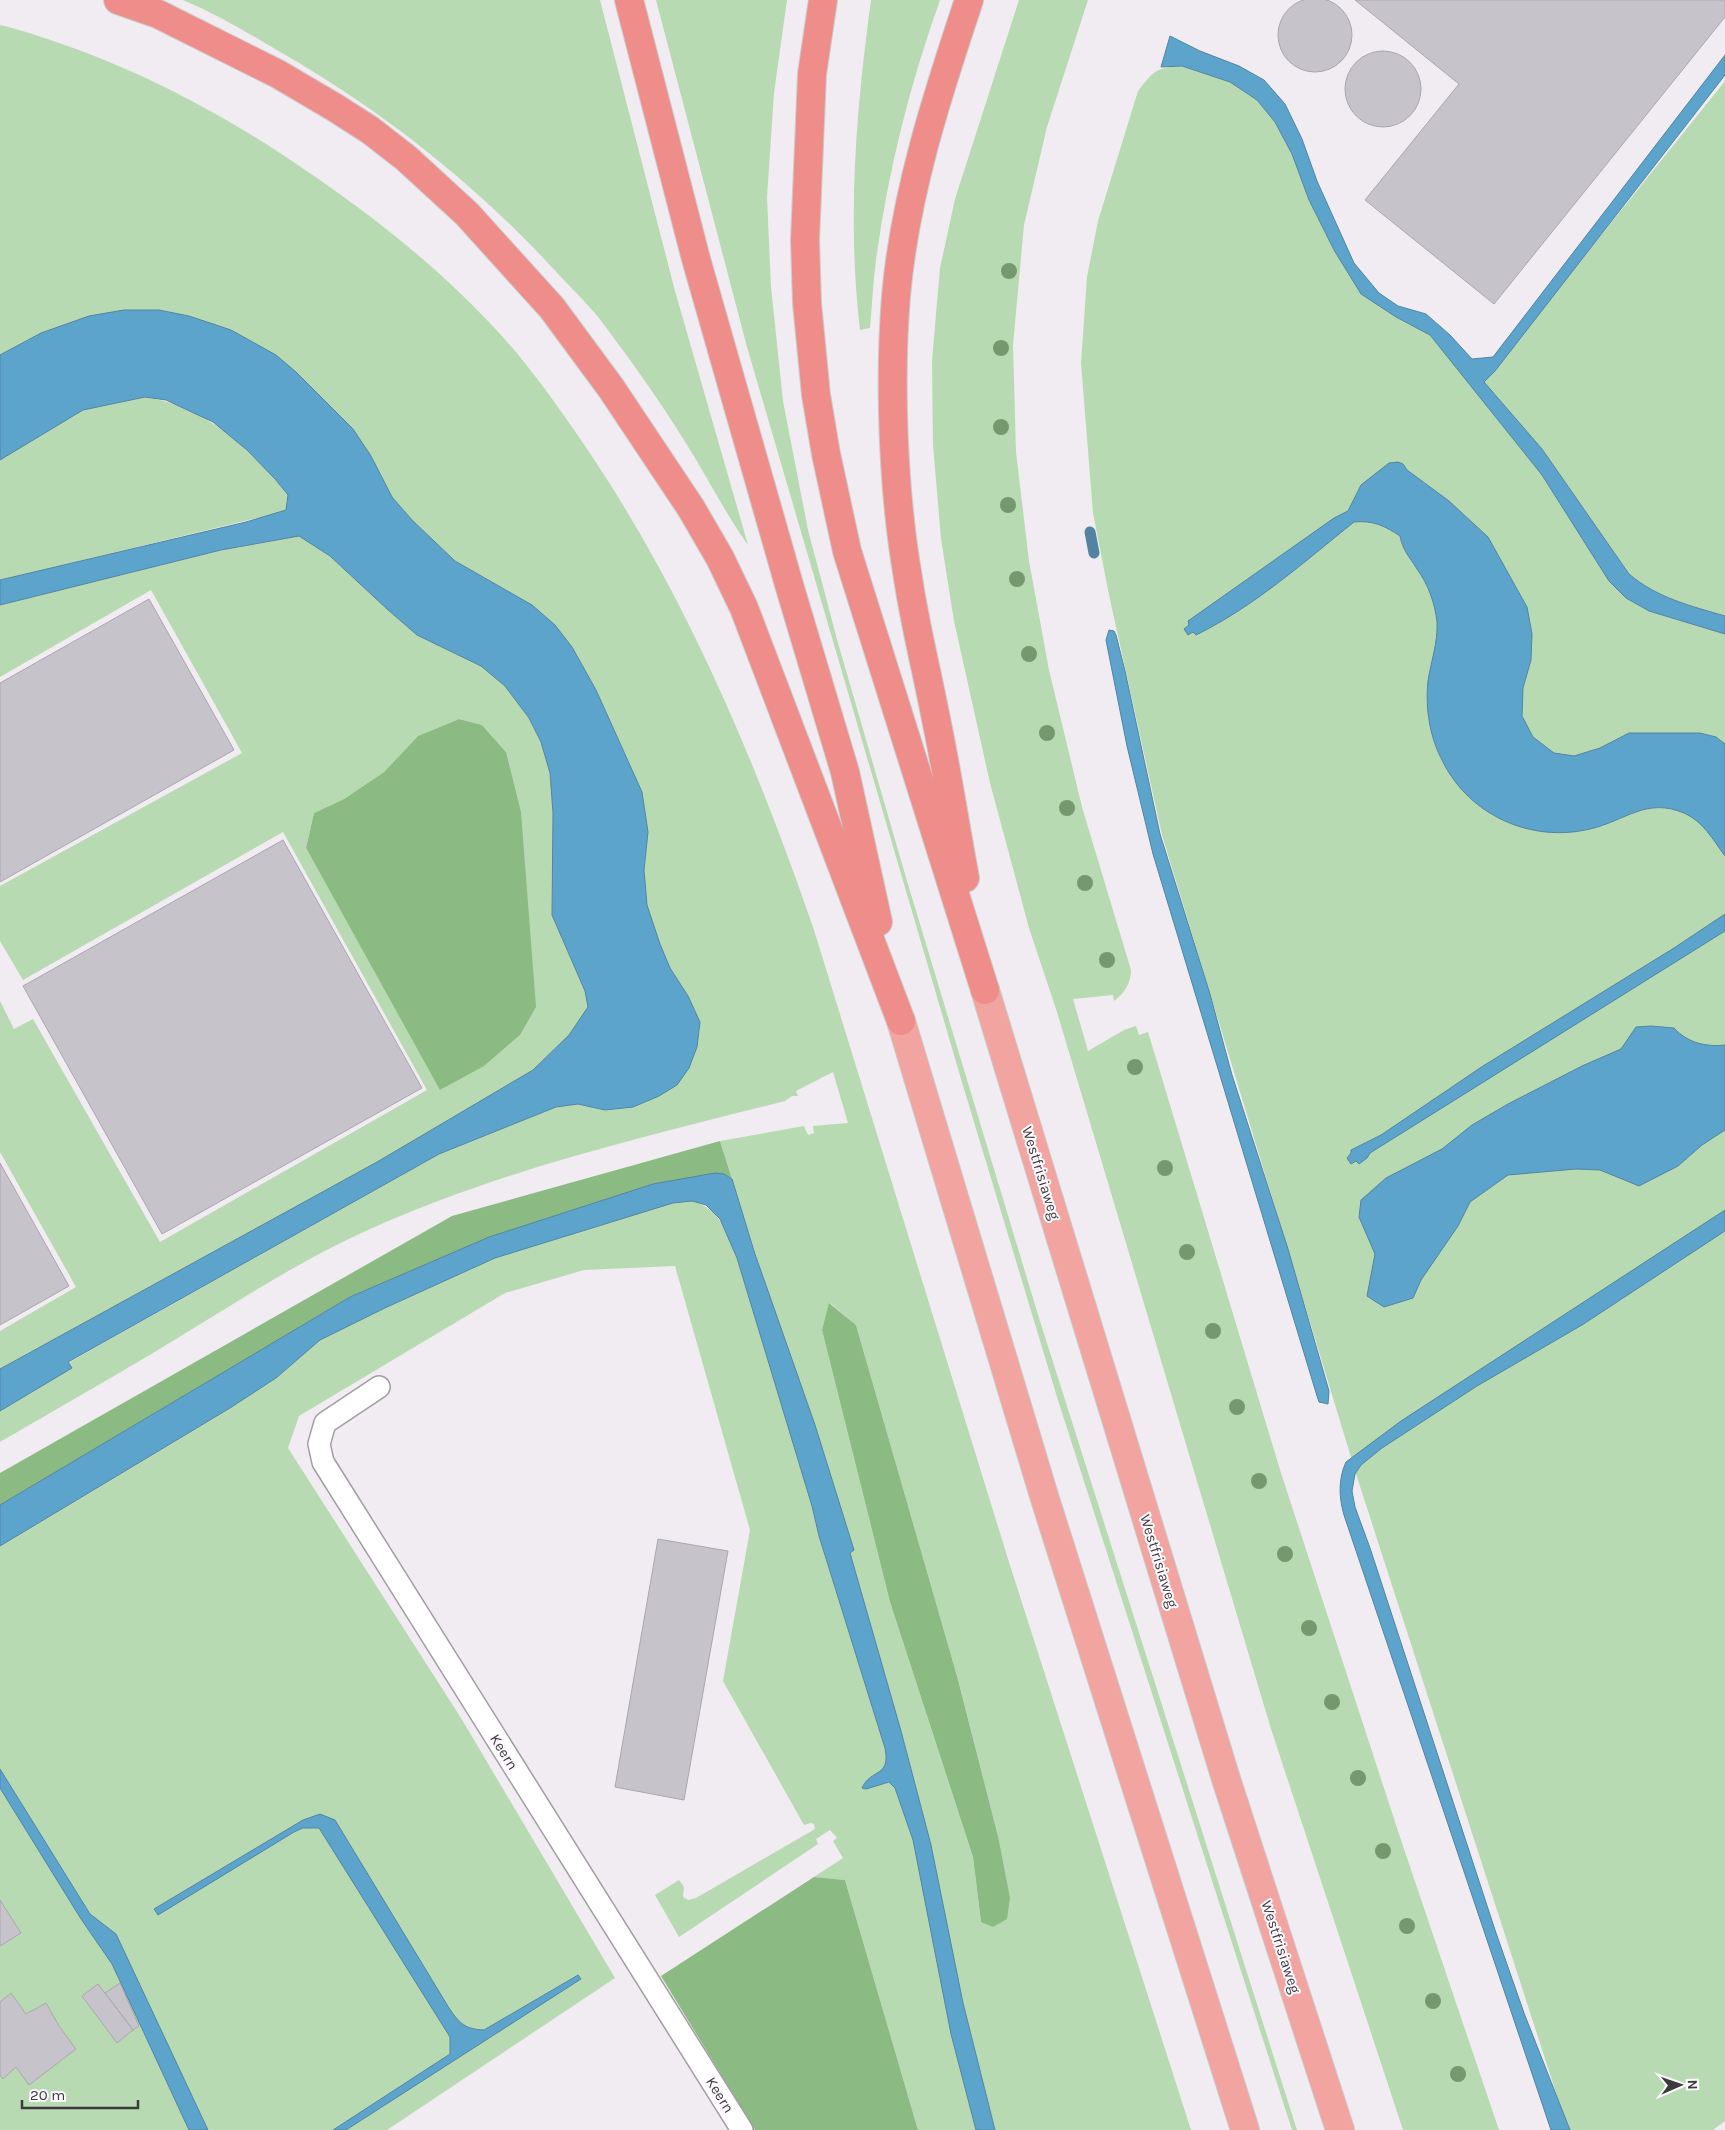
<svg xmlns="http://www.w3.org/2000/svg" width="1725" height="2130" viewBox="0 0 1725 2130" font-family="Karla,sans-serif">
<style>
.green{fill:#b8dab2;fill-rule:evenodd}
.forest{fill:#8bbb83}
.water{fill:#5ca4cc;stroke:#5284a1}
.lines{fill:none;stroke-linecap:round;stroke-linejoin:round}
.stream{stroke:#5284a1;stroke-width:11}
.building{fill:#c6c4ca;stroke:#a9a7ad}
.service-casing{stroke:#a29da2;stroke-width:24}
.trunk-casing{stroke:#ccc;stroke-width:30}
.motorway-casing{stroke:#ccc;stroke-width:30}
.service{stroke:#fff;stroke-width:21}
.trunk{stroke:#f2a4a0;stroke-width:28}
.motorway{stroke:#ee8d89;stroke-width:28}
.tree{fill:#76986f}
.labels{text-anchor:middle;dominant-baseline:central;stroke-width:4;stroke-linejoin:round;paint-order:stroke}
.street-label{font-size:15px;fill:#3c3a3c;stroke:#fefaff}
</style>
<rect width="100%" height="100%" fill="#f1ecf1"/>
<!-- green -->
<g class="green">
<path d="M183,0h417l75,291 73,254c-23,-32 -40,-67 -61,-100 -25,-41 -53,-80 -82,-119 -13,-18 -30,-34 -45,-50 -81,-89 -174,-163 -278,-223 -32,-19 -64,-38 -99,-53z"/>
<polygon points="656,0 787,0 774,93 767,197 771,287 783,401 808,530 838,643 907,881 1039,1318 1297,2130 1292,2130 1057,1397 961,1079 747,347"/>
<path d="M871,0h69c-30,84 -52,171 -64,260 -3,22 -4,46 -6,68l-10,2c-13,-111 -4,-220 11,-330z"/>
<path d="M1019,0h69l-41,127 -23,98 -11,120 3,107 13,109 20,109 33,137 49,163c0,13 -7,24 -17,31l-1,-6 -40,4 15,52 36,-21 12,-4 3,9 9,-3 133,441 120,367 98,290h-96l-132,-401 -214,-717 -28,-84 -39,-145 -36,-162 -13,-82 -8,-94 -1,-84 8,-93 15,-69z"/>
<path d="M0,25c27,6 53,16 79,25 72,27 140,63 204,105 74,49 143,101 204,165 36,37 65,78 94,120 103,150 174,319 233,490l194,629 183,571h-196l-32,-127 -32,-158 -30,-114 -51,-178 -130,-412 84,-15 4,9 6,-2 -1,-7 35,-3 -15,-51 -37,19 2,5h-6l-7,5c-141,36 -285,69 -417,129 -76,34 -144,81 -215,123 -50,30 -102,59 -153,89v-31l71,-43 -3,-5 371,-209 117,-47 22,-3 27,6 95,-88 -12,-26 -18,-28 -10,-24 -13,-39 -3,-35 4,-38 -6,-40 -46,-102 -24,-43 -17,-22 -100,-64 -43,-41 -20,-23 -21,-41 -18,-27 -57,-57 -65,-42 -42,-14 -30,-6 -118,23 -41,22zM830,1303l26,22 101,351 41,160 -17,86 -8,-65 -83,-255 -68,-272z"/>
<path d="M1181,66l49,16 27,18 18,22 17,32 17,46 25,50 27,44 35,23 34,18 39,48 15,-2 241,-300v535c-34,-10 -68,-18 -96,-42l-87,-125 -44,-51 -4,17 48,60 67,106 17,17 23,13 76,23v1487l-12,9h-145l-211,-653 -195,-642 -53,-240 -16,-82 -12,-150 6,-86 11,-56 40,-130c16,-20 17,-23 43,-25z"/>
<path d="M145,397c59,9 108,52 143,99l-2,15 -286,69v-120l83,-50z"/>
<path d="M299,536l31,20 57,53 30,26 64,31 24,20 24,32 12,24 9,31 3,40 -1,102 33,76 3,17 -19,27 -36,35 -156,92 -377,207v-38l76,-44 -76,-135v-151l14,28 19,-10 127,223 267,-152 -144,-258 -260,148 -23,-39v-55l242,-133 -91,-163 -151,87v-72l222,-55zM459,719l23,6 24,27 -65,338 -135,-242 8,-35 30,-14 40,-27 34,-36z"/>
<path d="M692,1201c30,9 34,31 45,57l75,248 7,31 66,211c5,22 -4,24 -21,35l26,-1 5,6 18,52 38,194 25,96h-58l-73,-250 -31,-3 29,-19 -10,-17 4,-3 -7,-8 -14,9 2,5 -139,93 -24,-42 24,-15 5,7 -1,10 5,3 8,-2 119,-69 -1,-5 -3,-1 -7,2 -81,-144 27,-151 -75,-264 -91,4 -79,23 -206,123 -11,32 173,270 154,260 -228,152h-41l235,-151 -4,-4 -93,55c-20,-1 -24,-6 -35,-22l-129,-194 -17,6 -149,89 3,5 137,-82 9,-4 16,-1 127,201 4,9v17l-117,76h-125l-92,-196 -26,-20 -90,-145v-223l230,-138 46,-30 44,-38 67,-33 108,-49 178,-55z"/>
<polygon points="0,1788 81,1919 112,1964 189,2130 0,2130"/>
</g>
<!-- forest -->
<g class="forest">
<polygon points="459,719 482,725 506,752 521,812 536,1007 520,1035 484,1066 440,1090 306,848 314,813 344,799 384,772 418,736"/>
<polygon points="720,1141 732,1179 724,1174 653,1184 489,1237 350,1297 0,1505 0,1473 452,1216"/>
<polygon points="829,1303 856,1325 957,1676 998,1836 1010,1898 1007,1919 993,1927 981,1922 973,1857 890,1602 822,1330"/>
<polygon points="814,1877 845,1880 918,2130 755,2130 661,1976"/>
</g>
<!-- water -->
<g class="water">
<path d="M1170,36l30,15 39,15 25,14 21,24 17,35 15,42 37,82 25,30 19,13 28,8 24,21 22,24 21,-2 232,-302v20l-230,296 -11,11 58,67 87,125c28,24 62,32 96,42v18l-76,-23 -23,-13 -17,-17 -67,-106 -112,-140 -34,-18 -35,-23 -27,-44 -25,-50 -17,-46 -17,-32 -18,-22 -27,-18 -48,-16 -21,1z"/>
<polygon points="124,310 159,310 189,316 231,330 276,355 296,372 353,429 371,456 392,497 412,520 455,561 532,605 555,625 572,647 596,690 642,792 648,832 644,870 647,905 660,944 670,968 688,996 700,1022 697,1047 689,1068 677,1085 659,1096 633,1107 605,1110 578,1104 556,1107 439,1154 68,1362 72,1368 0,1411 0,1369 377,1162 533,1070 569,1035 588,1007 585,991 552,915 553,813 550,773 541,742 529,718 505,686 481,666 417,635 387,609 330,556 299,536 221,550 0,605 0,580 246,522 286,510 288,495 275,479 247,450 213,422 166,400 145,397 83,410 0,460 0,355 41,333 89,316"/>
<path d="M1398,462l5,2 4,6 42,31 39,36 39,70 5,27 -1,26 -8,28 -1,28 11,21 21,16 20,3 26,-8 29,-15h71l16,4 9,7v112c-12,-16 -21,-34 -41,-43 -38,-16 -59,8 -94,16 -58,14 -120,-13 -147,-67 -13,-24 -18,-53 -15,-81 3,-20 10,-38 9,-59 -2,-19 -9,-38 -20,-53 -8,-13 -14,-18 -17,-33 -15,-10 -27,-16 -46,-14 -50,40 -99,84 -158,113l-3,-3 -5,3 -4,-6 5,-4 -1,-4 146,-103 14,-7 13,-26 28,-22z"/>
<polygon points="1109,630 1114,631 1116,635 1125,671 1160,834 1210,994 1232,1075 1288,1249 1329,1391 1328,1404 1319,1402 1317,1396 1153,854 1127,746 1106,640"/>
<polygon points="1725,914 1725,931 1370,1153 1367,1158 1359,1164 1356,1161 1351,1164 1347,1158 1351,1153 1351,1150 1381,1135 1483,1066 1674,948"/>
<path d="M1651,1026l23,2c14,15 31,19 51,17v85l-23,15 -24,21 -39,20 -39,-16 -24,-1 -68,6 -38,27 -12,24 -37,54 -8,18 -29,9 -17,-11 8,-42 -16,-37 2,-17 25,-22 56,-29 30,-24 36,-21 74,-38 39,-17 15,-22z"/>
<path d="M715,1173l9,1 8,5 23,75 60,171 39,125 -4,3 51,178 30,114 32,158 32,127h-19l-25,-96 -38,-194 -18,-52 -6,-6 -23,7 -4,-1c9,-20 29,-10 23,-40l-66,-212 -7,-30 -75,-248 -17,-39 -14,-14 -14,-4 -19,2 -178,55 -108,49 -67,33 -44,38 -46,30 -230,138v-41l350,-208 139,-60 164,-53z"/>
<path d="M1725,1210v21l-143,94 -105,61 -95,62 -21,17 -6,9 -3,17 3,16 15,41 125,382 29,83 46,117h-19l-207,-615c-5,-17 -6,-36 2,-53l55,-41z"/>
<polygon points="0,1769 90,1914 116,1934 208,2130 189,2130 112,1964 81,1919 0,1788"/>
<path d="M320,1814l15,6 114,188c11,16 16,21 35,22l94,-55 3,4 -235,151h-13l117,-76v-17l-131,-209h-16l-9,4 -136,83 -4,-6 149,-89z"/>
</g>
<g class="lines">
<!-- stream -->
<polyline class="stream" points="1090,532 1094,553"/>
</g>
<!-- building -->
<g class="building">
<circle cx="1315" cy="35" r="37"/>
<polygon points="1355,0 1725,0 1725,17 1494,304 1365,200 1459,84"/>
<circle cx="1383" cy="89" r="38"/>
<polygon points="149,599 234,750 0,882 0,683"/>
<polygon points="283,840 422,1088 162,1234 23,986"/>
<polygon points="0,1163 69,1286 0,1325"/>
<polygon points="658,1539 728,1551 684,1800 615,1787"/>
<polygon points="0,1900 21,1933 0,1946"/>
<polygon points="120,1983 139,2026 133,2030 105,1993"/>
<polygon points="98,1984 133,2030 117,2043 82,1996"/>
<polygon points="11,1993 26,2014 46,2003 59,2026 76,2049 29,2085 16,2067 3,2079 0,2075 0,2002"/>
</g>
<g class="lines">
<!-- service casing -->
<g class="service-casing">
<polyline id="service" points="379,1387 325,1423 319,1444 323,1462 742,2130"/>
</g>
<!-- trunk casing -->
<g class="trunk-casing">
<g id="trunk">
<polyline points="985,990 1226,1779 1340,2130"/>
<polyline points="901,1021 1045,1499 1245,2130"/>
</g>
</g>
<!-- motorway casing -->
<g class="motorway-casing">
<g id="motorway">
<polyline points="118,0 158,14 278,74 334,107 370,130 406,158 467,214 552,308 611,388 691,508 720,558 744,608 901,1021"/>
<polyline points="629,0 696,259 790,588 845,772 878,922"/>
<polyline points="823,0 812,74 805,240 807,303 816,395 826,454 847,551 985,990"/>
<path d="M965,878c-10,-53 -18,-107 -29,-159 -9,-47 -21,-94 -28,-141 -15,-87 -19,-195 -12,-282 9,-102 41,-200 73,-296"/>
</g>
</g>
<!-- service -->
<use href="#service" class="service"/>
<!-- trunk -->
<use href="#trunk" class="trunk"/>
<!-- motorway -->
<use href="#motorway" class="motorway"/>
</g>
<!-- trees -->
<g class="tree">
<circle cx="1009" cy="271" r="8"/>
<circle cx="1001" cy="348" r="8"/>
<circle cx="1001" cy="427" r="8"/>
<circle cx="1008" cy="505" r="8"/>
<circle cx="1017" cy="579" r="8"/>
<circle cx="1029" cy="654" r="8"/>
<circle cx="1047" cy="733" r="8"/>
<circle cx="1067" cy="808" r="8"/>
<circle cx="1085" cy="883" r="8"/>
<circle cx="1107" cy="960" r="8"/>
<circle cx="1135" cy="1067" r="8"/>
<circle cx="1165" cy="1168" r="8"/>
<circle cx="1187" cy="1252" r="8"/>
<circle cx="1213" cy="1331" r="8"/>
<circle cx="1237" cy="1407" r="8"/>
<circle cx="1259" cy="1481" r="8"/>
<circle cx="1285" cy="1554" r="8"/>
<circle cx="1309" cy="1628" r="8"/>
<circle cx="1332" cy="1702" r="8"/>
<circle cx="1358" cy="1778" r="8"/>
<circle cx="1383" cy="1851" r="8"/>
<circle cx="1407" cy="1926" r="8"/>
<circle cx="1433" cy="2001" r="8"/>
<circle cx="1458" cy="2074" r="8"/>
</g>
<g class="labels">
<!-- street labels -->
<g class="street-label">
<text transform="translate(1041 1173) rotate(73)">Westfrisiaweg</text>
<text transform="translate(1159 1561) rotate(73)">Westfrisiaweg</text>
<text transform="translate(504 1752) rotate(58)">Keern</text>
<text transform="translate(1281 1947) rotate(72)">Westfrisiaweg</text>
<text transform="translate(720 2095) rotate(58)">Keern</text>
</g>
</g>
<!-- north arrow -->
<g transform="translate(1680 2085) rotate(88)" stroke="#fefaff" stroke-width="4" paint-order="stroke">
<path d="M0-4L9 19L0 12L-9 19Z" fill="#3c3a3c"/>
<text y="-8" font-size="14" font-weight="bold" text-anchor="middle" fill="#3c3a3c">N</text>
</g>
<!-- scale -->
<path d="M22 2100v8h116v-8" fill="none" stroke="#3c3a3c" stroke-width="2.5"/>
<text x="30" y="2100" font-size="15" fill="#3c3a3c" stroke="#fefaff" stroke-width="4" paint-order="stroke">20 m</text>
</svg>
